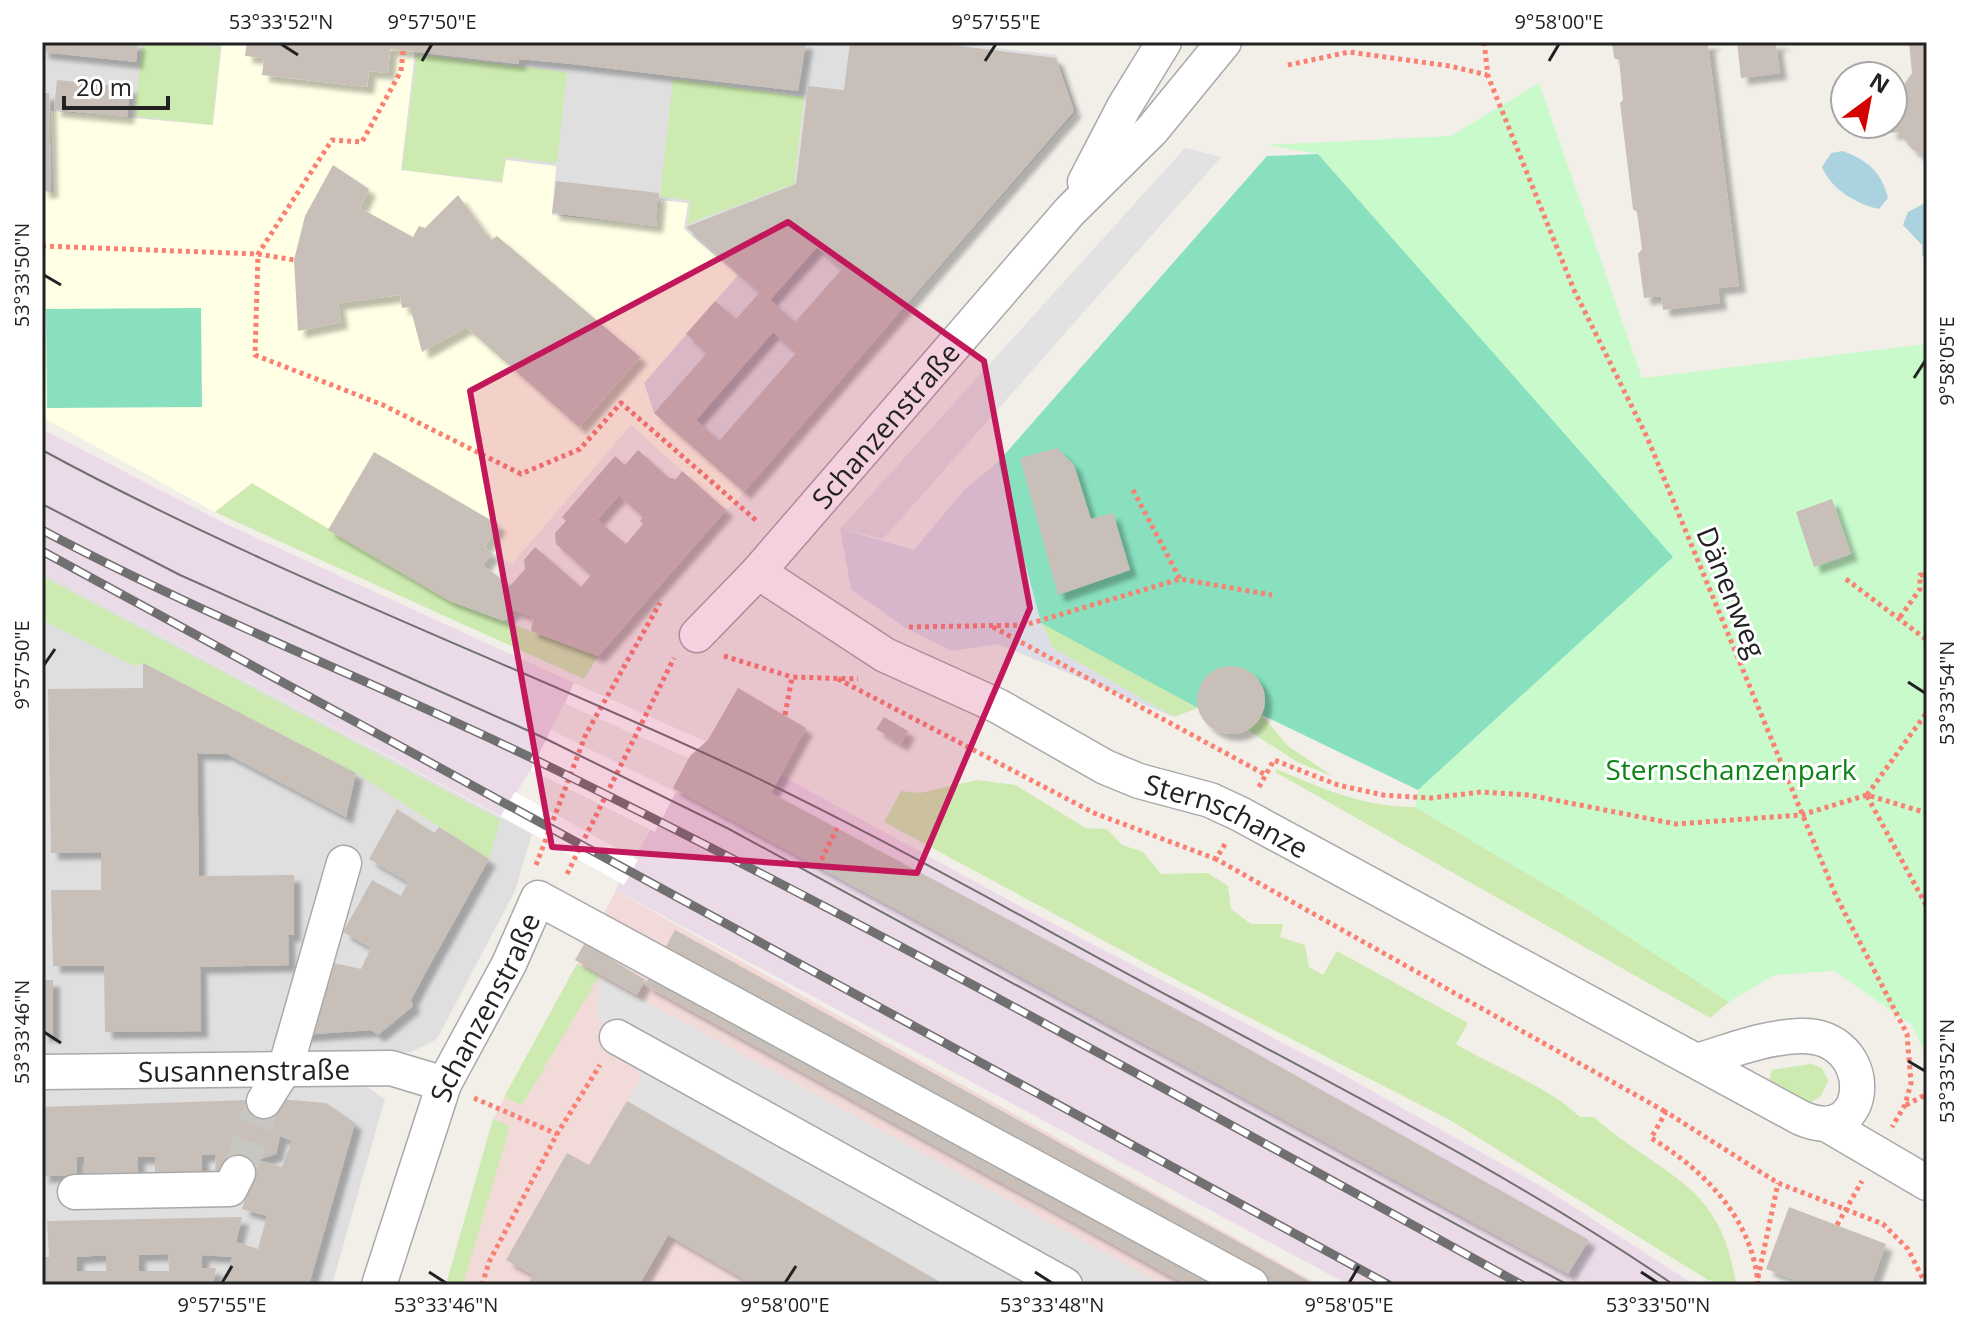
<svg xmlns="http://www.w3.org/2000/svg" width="1969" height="1327" viewBox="0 0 1969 1327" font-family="'Open Sans',sans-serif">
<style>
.residential{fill:#e0dfdf}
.commercial{fill:#f2dad9}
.industrial{fill:#ebdbe8}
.education{fill:#ffffe5}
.grass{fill:#cdebb0}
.park{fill:#c8facc}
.pitch{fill:#88e0be}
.parking{fill:#e2e2e2}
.plaza{fill:#dddde8}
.water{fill:#aad3df}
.pier{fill:#fff}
.building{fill:#c7bfb8;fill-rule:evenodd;filter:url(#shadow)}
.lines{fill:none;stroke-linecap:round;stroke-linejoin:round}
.minor-tunnel{stroke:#c8c6c1;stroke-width:34;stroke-dasharray:34 17;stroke-linecap:butt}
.minor-casing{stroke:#a9a9a9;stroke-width:37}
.path{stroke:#fa8072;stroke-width:5;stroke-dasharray:4 4;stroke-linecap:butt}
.minor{stroke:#fff;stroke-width:34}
.tram{stroke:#707070;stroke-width:2}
.rail-casing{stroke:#707070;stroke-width:9}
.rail{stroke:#fff;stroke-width:6;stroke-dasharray:18;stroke-linecap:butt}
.marked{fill:#c2185b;fill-opacity:0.2;stroke:#c2185b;stroke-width:6;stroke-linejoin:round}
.ticks{fill:none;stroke:#222;stroke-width:3}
.labels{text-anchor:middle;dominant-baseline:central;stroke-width:6;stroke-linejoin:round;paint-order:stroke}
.street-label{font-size:28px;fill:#222;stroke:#fff}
.park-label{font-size:28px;fill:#0c8416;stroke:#fff}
.neatline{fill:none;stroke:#222;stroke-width:3}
.ticks-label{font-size:20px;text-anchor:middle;fill:#222}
</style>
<defs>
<filter id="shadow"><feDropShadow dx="7" dy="7" stdDeviation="2" flood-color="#0004"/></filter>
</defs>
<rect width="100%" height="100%" fill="#f2efe9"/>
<!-- residential -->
<g class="residential">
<polygon points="42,42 223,42 213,126 51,111 53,193 42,193"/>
<polygon points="416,42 947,42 1057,55 1077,111 744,492 654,413 644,383 738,275 656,226 551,215 556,167 502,183 401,170"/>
<polygon points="42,572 532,834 515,891 437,1039 411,1052 42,1060"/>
<polygon points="42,1085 364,1085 385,1099 332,1285 42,1285"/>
</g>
<!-- commercial -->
<polygon class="commercial" points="616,891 1320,1285 446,1285 493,1119"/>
<!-- industrial -->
<g class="industrial">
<polygon points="42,429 228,525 574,683 531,770 501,816 42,572"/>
<polygon points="738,688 806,728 780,775 1027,910 1333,1069 1541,1186 1695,1285 1349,1285 615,890 666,805 690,756 708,740"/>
</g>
<!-- education -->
<polygon class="education" points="222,42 416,42 401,170 502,183 506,160 556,166 552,215 656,226 660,200 688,203 684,229 738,275 644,383 654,413 744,492 735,502 726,510 631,425 512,564 493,553 450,601 252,484 215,512 42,417 42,193 53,192 51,111 213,125"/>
<!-- grass -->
<g class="grass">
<polygon points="143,42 220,47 212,125 134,116"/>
<polygon points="417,54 567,72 557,163 506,157 502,181 402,170"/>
<polygon points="673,79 804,97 794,184 688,224 690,200 660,197"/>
<polygon points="252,483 450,601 598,656 584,679 215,512"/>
<polygon points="42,576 500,820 489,859 356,773 144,663 135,666 42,620"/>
<polygon points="1111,612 1198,708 1174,717 1053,648 1041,623"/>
<polygon points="1262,715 1288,746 1334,777 1297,762 1248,730"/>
<path d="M1277,769c42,19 91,39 138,38l157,93 157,102 -19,16 -435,-246z"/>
<path d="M977,780l38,5 71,43 21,1 15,16 21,7 18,22 47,-1 20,13 3,23 20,15h32l-3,13 25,8 4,22 14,8 14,-24 131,72 -12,21c41,25 89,40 124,73h14c65,59 128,63 142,168l-28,-5 -260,-161 -264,-135 -300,-162 17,-31 19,2z"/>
<polygon points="577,964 599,976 522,1105 504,1097"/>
<polygon points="1811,1064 1822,1068 1828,1081 1821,1096 1810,1103 1769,1080 1772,1070"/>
<polygon points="493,1119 510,1126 463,1285 446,1285"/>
</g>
<!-- park -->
<polygon class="park" points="1539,83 1642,378 1927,344 1927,1058 1912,1025 1834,971 1774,975 1729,1002 1572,900 1415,807 1418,790 1672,557 1318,154 1267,145 1451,136"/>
<!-- pitch -->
<g class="pitch">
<path d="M1318,154l355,403 -255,233 -156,-75c-20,26 -50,24 -64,-7l-157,-85 -43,-161 269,-306z"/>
<polygon points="201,308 202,407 47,408 46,309"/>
</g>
<!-- parking -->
<g class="parking">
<polygon points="1185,148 1221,157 883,539 840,529"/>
<polygon points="599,976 1164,1285 945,1285 627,1101 642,1077 598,1015"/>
</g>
<!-- plaza -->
<polygon class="plaza" points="998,462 1041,623 1053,648 1174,717 998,644 952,651 904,627 851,589 840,529 914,550 965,489"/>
<!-- water -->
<g class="water">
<path d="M1843,151c25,10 38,20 45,47l-9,11c-23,-5 -48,-20 -57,-42l9,-14z"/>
<polygon points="1927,202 1927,260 1922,255 1922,245 1903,225 1908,212"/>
</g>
<!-- pier -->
<g class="pier">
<polygon points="574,683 707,742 698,762 565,704"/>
<polygon points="551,730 676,792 655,832 531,770"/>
<polygon points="515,792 638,860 624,885 501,816"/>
</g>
<!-- building -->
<g class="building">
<polygon points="42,42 138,42 136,62 42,52"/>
<polygon points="247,42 806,42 798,91 572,64 519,59 519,64 390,49 388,73 369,71 367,87 262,75 264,58 245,56"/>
<path d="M850,42h77l129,16 18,53 -330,381 -90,-79 53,-60 -21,-19 29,-33 21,18 24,-27 -74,-65 110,-43 12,-98 36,4zM817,247l25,22 -47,53 -25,-22zM773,332l23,21 -77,88 -23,-21z"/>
<polygon points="1612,42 1716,42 1708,45 1739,286 1718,288 1720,303 1663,310 1661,296 1644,298 1638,254 1642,249 1637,212 1633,209 1620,103 1623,100 1619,60 1614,58"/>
<polygon points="1737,42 1784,42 1776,45 1780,73 1741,78"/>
<polygon points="1909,42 1927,42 1927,157 1912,149 1898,132 1890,133 1893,100 1912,73"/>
<polygon points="57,80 130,87 127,117 54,110"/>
<polygon points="42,93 49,93 51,191 42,191"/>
<polygon points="333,165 369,189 360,208 413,237 419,226 425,228 458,195 491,240 497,236 640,357 579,427 466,327 422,352 410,307 402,308 400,295 338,303 341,322 298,331 294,260 305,216"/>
<polygon points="556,181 659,193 656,226 552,213"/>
<polygon points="1057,448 1074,465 1091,519 1113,513 1130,570 1058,595 1020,458"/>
<path d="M638,450l31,28 7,1 6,-8 44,39 -128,146 -67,-25 2,-12 -3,-3 -16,-6 -10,11 -54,-20 -122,-71 46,-78 125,73 -15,23 9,5 -10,12 27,21 15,-17 -1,-9 11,-13 46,40 10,-12 -35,-31 -1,-11 11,-12 -4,-4 53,-61 10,9zM619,495l24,22 -3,4 3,3 -17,20 -29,-24z"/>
<polygon points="1832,499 1851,554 1814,567 1796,512"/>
<polygon points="143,663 356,773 346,817 227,754 197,753 199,876 294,875 294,935 288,935 289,965 200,967 201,1031 105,1032 104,966 53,966 51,890 101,890 101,852 51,853 48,689 143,688"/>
<circle cx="1231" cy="700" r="34"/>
<polygon points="738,688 806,728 771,793 1202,1023 1589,1240 1568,1274 673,788 690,756 708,740"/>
<polygon points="884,717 908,731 901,744 876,729"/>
<polygon points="397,809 434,833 439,827 489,859 423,977 411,1000 413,1006 378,1035 371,1030 301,1035 320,960 361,969 371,948 343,932 372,880 401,896 408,882 369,859"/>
<polygon points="602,913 614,920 596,950 645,980 637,995 575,960"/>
<polygon points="675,930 1316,1285 1187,1285 645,985"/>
<rect x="42" y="980" width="11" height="55"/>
<path d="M279,1099l47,4 29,20 -46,162h-84l7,-28 -30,-2v13h14l-3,17h-171l2,-28h5l-2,-36 195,-4 -6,25 22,7 9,-33 -25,-7 8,-26 -35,-9 1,-20 -14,1v19l-47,1v-18h-17v17l-54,1v-18h-7v18l-35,1v-69zM280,1136l12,5 -10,26 -24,-7 18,-6zM168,1254l1,17h-30v-16zM106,1255v16h-29v-14z"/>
<polygon points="627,1101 945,1285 754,1285 668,1235 639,1285 527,1285 533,1275 506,1260 567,1153 589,1165"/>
<polygon points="1789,1207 1886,1244 1871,1285 1793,1285 1795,1280 1766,1269"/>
</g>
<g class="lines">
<!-- minor-tunnel -->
<polyline class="minor-tunnel" points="238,1173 264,1101"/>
<!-- minor casing -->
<g class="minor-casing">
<g id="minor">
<polyline points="1085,182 1124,107 1164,42"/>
<path id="s1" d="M758,572l127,83 113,51 107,61 34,14 71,19 30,14 561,304c73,32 77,-85 -1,-82 -35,1 -70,15 -103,25"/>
<path id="s2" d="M697,635l61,-63 312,-361 82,-81 72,-88"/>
<polyline points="617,1037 1065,1285"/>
<path id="s3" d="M42,1072l349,-4 53,16"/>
<polyline points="264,1101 286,1066 344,863"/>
<polyline points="1828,1125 1927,1183"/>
<polyline points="75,1192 230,1189 238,1173"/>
<path id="s4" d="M379,1285l65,-201 65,-120 29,-66 713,387"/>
</g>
</g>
<!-- path -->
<g class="path">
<polyline points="1484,42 1488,76 1574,290 1647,437 1836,896 1907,1034 1911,1083 1905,1105 1892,1127"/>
<polyline points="403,51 401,71 362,142 332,140 258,254 255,355 383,405 521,474 580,449 621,403 758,522"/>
<polyline points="1288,65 1349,52 1450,66 1487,75"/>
<polyline points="42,246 258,254 294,260"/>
<polyline points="1133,490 1180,579"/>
<polyline points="1846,579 1927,640"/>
<polyline points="1900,617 1920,589 1920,575 1927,575"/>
<polyline points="909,627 1025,625 1180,579 1272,595"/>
<polyline points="993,627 1266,775"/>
<polyline points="724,656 792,677"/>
<polyline points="838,679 1094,813 1216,859"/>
<polyline points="785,715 792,677 858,679"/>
<polyline points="1259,787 1274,760 1338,785 1383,795 1431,798 1481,792 1529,795 1676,824 1801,815 1867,795 1927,813"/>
<polyline points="1867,795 1927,712"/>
<polyline points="1867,796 1927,907"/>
<polyline points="1225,844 1216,859 1666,1112"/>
<polyline points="536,865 586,734 660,603"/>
<polyline points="818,867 837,828"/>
<polyline points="567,874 674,658"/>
<polyline points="474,1098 557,1134"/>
<polyline points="1906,1105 1927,1094"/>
<polyline points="1837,1225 1862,1181"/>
<polyline points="1758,1278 1778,1183"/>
<polyline points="482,1285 489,1262 557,1134 600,1065"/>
<path d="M1758,1285c-5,-66 -54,-115 -107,-147l15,-26 112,71 105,41 25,25 18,36"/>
</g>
<!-- minor -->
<use href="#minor" class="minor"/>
<!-- tram -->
<g class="tram">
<path d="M42,450c214,116 441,202 662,303 162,74 317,164 474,248 167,90 339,177 496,284"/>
<polyline points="42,504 180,575 540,736 729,829 1568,1285"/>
</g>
<!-- rail casing -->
<g class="rail-casing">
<g id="rail">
<path d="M42,530c163,87 334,152 500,233 332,163 656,344 980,522"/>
<polyline points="42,551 1389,1285"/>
</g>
</g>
<!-- rail -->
<use href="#rail" class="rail"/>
</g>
<!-- marked area -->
<path class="marked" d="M788,222l196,139 46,247 -113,265 -365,-26 -82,-456z"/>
<!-- ticks -->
<path class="ticks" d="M281,44l17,11M422,61l10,-17M985,61l11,-17M1549,61l10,-17M44,275l17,10M1914,378l11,-17M44,665l11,-16M1908,682l17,11M44,1032l17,11M1908,1061l17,10M429,1272l17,11M1035,1272l17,11M1641,1272l17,11M222,1283l10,-17M785,1283l11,-17M1349,1283l10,-17"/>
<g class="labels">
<!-- street labels -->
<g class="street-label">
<text stroke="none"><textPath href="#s2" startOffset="282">Schanzenstraße</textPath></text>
<text transform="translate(1732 592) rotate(68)">Dänenweg</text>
<text stroke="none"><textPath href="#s1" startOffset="530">Sternschanze</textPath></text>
<text stroke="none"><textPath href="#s4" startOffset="298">Schanzenstraße</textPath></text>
<text stroke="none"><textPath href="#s3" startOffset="202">Susannenstraße</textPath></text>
</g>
<!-- park labels -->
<g class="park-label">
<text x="1731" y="769">Sternschanzenpark</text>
</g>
</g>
<!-- border -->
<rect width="1969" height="1327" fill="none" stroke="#ffffff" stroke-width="88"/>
<!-- north arrow -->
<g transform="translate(1869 100) rotate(32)"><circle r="38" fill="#ffffff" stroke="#a7a7a7" stroke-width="2"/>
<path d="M0-6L14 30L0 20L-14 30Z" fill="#d40000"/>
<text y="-12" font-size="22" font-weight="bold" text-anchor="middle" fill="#222222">N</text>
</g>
<!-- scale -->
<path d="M64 96v12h104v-12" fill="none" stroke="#222222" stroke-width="4"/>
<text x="76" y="96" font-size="24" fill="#222222" stroke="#ffffff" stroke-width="6" paint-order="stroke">20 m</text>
<rect x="44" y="44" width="1881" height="1239" class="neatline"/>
<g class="ticks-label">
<text x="281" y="29">53°33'52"N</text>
<text x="432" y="29">9°57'50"E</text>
<text x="996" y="29">9°57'55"E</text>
<text x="1559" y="29">9°58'00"E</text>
<text transform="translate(22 275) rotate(-90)" y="7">53°33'50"N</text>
<text transform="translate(1947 361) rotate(-90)" y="7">9°58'05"E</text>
<text transform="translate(22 665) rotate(-90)" y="7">9°57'50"E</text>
<text transform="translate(1947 693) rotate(-90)" y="7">53°33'54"N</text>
<text transform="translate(22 1032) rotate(-90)" y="7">53°33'46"N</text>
<text transform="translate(1947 1071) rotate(-90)" y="7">53°33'52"N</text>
<text x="222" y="1312">9°57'55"E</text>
<text x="446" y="1312">53°33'46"N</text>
<text x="785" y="1312">9°58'00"E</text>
<text x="1052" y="1312">53°33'48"N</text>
<text x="1349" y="1312">9°58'05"E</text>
<text x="1658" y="1312">53°33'50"N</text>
</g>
</svg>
